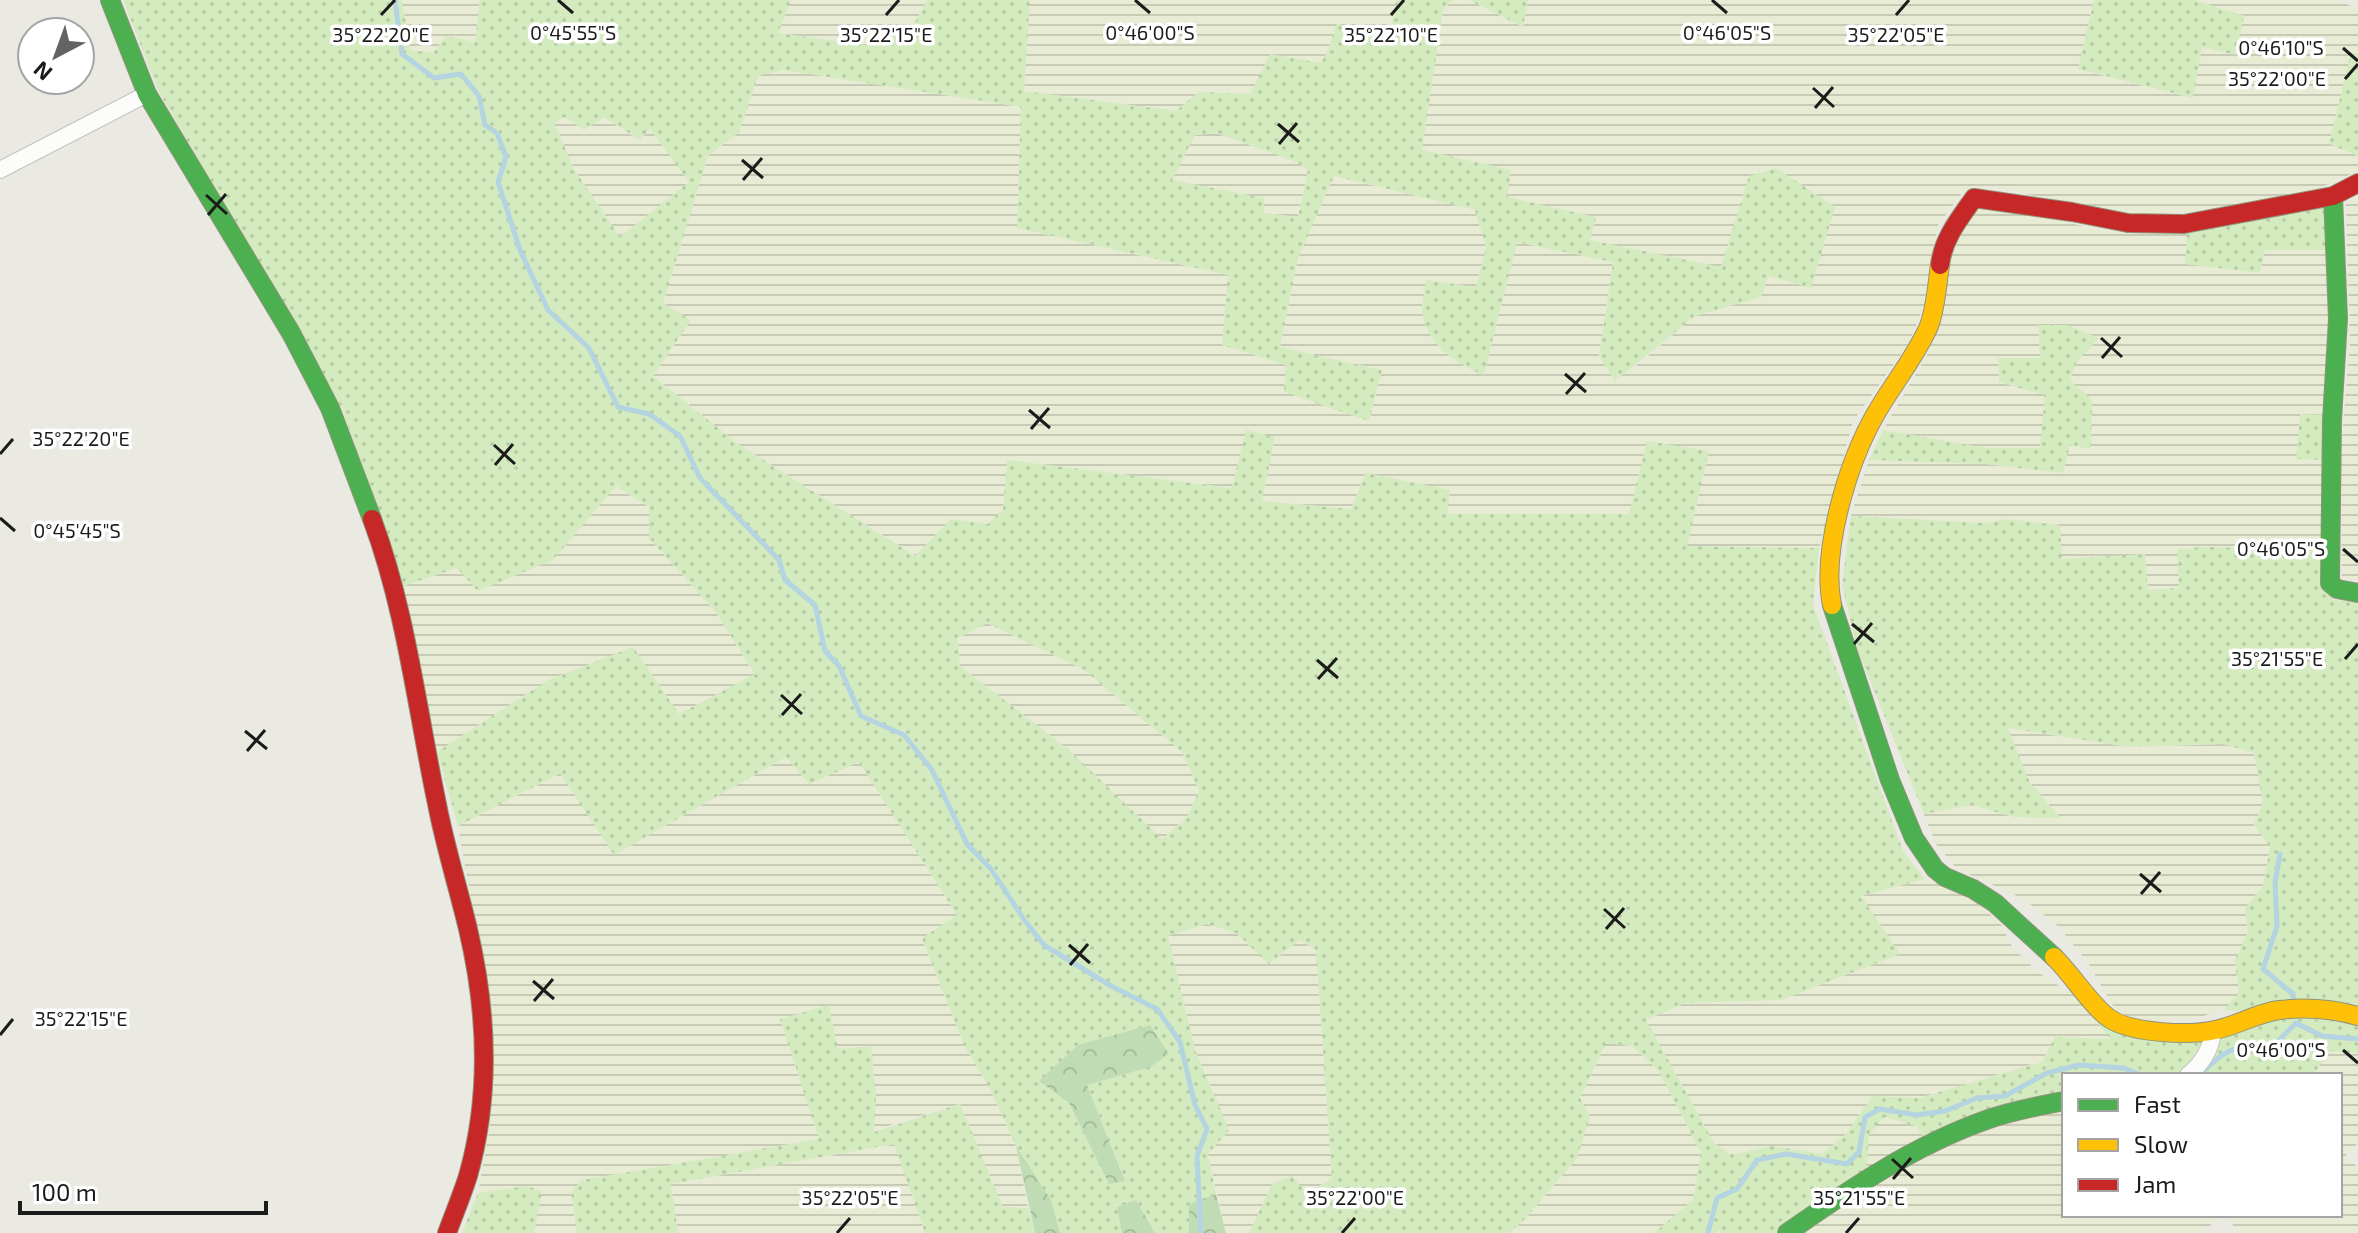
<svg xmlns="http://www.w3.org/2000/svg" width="2358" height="1233" viewBox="0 0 2358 1233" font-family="'Exo 2',sans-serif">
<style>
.farmland{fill:url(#farmland-rules)}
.grass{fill:url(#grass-dots);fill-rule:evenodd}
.forest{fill:url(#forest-crowns)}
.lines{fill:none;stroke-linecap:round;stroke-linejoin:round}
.stream{stroke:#b3d4e0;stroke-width:5}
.street-casing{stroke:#c2c2bf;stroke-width:18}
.fast-casing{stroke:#90947b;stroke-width:20}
.slow-casing{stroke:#90947b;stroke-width:20}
.jam-casing{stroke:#90947b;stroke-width:20}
.street{stroke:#fcfcfb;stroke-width:16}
.fast{stroke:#4caf50;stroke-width:18}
.slow{stroke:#ffc107;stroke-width:18}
.jam{stroke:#c62828;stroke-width:18}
.ticks{fill:none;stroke:#1b1b1b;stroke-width:3}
.ticks-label{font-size:20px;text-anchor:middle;fill:#1b1b1b;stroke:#fff;stroke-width:7;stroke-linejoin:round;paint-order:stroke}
</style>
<defs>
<pattern id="farmland-rules" width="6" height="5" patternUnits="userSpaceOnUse" patternTransform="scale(2)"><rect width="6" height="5" fill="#e9ecd4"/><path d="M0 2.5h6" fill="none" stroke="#c7cab5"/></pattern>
<pattern id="grass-dots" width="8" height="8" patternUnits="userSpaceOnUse" patternTransform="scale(2)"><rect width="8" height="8" fill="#d3ebbe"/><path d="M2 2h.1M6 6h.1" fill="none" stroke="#b5c9a3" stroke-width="1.8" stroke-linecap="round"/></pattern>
<pattern id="forest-crowns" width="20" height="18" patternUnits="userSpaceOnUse" patternTransform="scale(2)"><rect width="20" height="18" fill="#c0dcb5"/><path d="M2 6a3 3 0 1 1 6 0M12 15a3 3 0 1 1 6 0" fill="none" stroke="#a4bc9b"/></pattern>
</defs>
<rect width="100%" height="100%" fill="#eae9e2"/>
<!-- farmland -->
<g class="farmland">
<polygon points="402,0 480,0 475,43 433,53 410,51"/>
<polygon points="791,0 928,0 912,27 873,46 778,33"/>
<polygon points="1030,0 1396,0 1390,34 1337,24 1328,50 1321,63 1251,94 1199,92 1176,111 1024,91"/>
<polygon points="1453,0 1469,0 1523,27 1528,0 2094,0 2078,69 2192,98 2202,46 2244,16 2195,0 2333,0 2358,8 2358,54 2352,53 2329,143 2358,156 2358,171 2315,190 2213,211 2125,215 1988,186 1962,193 1938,225 1926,301 1909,343 1853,421 1819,548 1687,546 1709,452 1629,514 1447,514 1450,490 1365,474 1351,509 1261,501 1275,437 1246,431 1232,488 1008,460 1003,509 988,524 951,519 916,556 738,444 653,376 691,320 663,303 708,156 739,132 758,75 783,69 1021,107 1017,228 1228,275 1222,345 1286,365 1369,421 1382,370 1280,347 1298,258 1333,176 1475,210 1486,248 1476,288 1484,374 1517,242 1613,262 1599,356 1636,366 1695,316 1760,297 1768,276 1835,208 1721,268 1590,240 1595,217 1506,197 1510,170 1421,150 1443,10"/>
<polygon points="565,117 604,117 639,140 650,129 690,182 620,237 574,169 554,122"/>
<polygon points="1216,133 1296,162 1308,170 1298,217 1264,213 1264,199 1171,180 1195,135"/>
<polygon points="2358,197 2358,581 2342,577 2341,448 2350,343 2346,203"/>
<polygon points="1985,205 2107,231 2187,233 2186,264 2260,272 2265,250 2327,250 2332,319 2325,415 2296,459 2326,460 2325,549 2199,547 2178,550 2179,588 2148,590 2061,559 2060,525 2006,519 1986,523 1851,516 1869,460 1985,464 2063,473 2069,445 2091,449 2070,380 2076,363 2041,358 1998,358 1999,382 2045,395 2041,448 1986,448 1883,430 1928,353 1948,256 1972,213"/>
<polygon points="615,486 649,507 649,538 715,611 755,675 679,714 633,648 548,680 437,752 403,586 457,568 553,560"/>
<polygon points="987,623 1083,669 1182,751 1199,791 1187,817 1162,839 1069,750 960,666 958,638"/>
<polygon points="2007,728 2129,747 2223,744 2254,753 2263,802 2254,825 2270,847 2263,886 2245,908 2248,932 2235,960 2239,994 2224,1010 2193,1019 2132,1020 2115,1009 2088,963 2058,926 2022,898 1957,869 1936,844 1924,814 1971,805 2014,817 2060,817 2030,784"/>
<polygon points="786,757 809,783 859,761 958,916 922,939 964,1045 989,1087 1016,1146 1028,1208 1003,1208 960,1104 896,1123 873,1132 876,1096 871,1046 838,1049 829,1006 780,1019 820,1139 583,1180 571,1192 577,1233 534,1233 541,1191 525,1186 478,1193 490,1127 482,960 458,826 561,773 615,854"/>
<polygon points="1925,879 1969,896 2000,923 2013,948 2039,973 2075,996 2112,1039 2055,1037 2042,1061 1919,1098 1873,1096 1845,1135 1822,1154 1773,1146 1731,1155 1714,1143 1645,1020 1685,1003 1781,1000 1899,954 1861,896"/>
<polygon points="1207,924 1236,933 1269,964 1300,940 1316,950 1332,1178 1307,1194 1273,1184 1249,1233 1226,1233 1208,1154 1229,1130 1195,1050 1168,935"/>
<polygon points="1606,1043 1632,1046 1659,1071 1701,1153 1693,1200 1654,1233 1509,1233 1525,1219 1577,1158 1580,1098"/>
<polygon points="2330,1051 2358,1053 2358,1143 2344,1157 2358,1167 2358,1233 2240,1233 2224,1215 2200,1233 1798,1233 1921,1153 2027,1114 2064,1109 2064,1215 2340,1215 2340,1075 2313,1075"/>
<polygon points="1885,1117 1917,1126 1924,1137 1866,1171 1869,1133"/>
<polygon points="895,1144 925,1233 678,1233 670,1184"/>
</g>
<!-- grass -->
<g class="grass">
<path d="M123,0h279l8,50 23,3 13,-17 29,6 5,-42h311l-13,33 95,13 39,-19 16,-27h102l-6,91 152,20 23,-19 51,2 20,-40 51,9 7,-13 9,-26 53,10 6,-34h57l-10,10 -21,140 89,20 -4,27 89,20 -6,23 131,27 28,-91 27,-8 59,39 -24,81 -43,-12 -7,21 -66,19 -80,65 -16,-25 14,-94 -96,-20 -33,133c-29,-12 -55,-28 -62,-62 -1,-10 3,-23 4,-33l50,7 10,-39 -11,-38 -141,-34 -36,82 -18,89 102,23 -13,51 -85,-29 2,-27 -64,-20 6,-70 -211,-47 4,-121 -238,-37 -25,6 -19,56 -31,24 -45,147 28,17 -38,56 85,68 177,112 36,-37 37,5 15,-15 4,-49 225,28 14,-58 29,7 -13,64 89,8 15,-36 84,17 -3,24h182l18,-73 62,10 -22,95 132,2 -6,57 90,246 22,28 -64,17 39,58 -119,46 -96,3 -39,17 68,123 17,12 42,-9 49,8 23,-19 28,-39 46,2 123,-36 13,-25 56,2 -14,-17 109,15 -7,17 -8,11 -16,10h-111v19l-140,43 -8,-11 -31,-9 -16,17 -3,37 -92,62h-53l-2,-3 -3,3h-62l39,-33 8,-47 -42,-82 -27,-25 -26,-3 -26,55 10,18 -13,42 -52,61 -16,14h-260l23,-49 20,-8 15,18 25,-16 -16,-228 -16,-10 -31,24 -33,-31 -29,-9 -39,12 27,114 34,80 -21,24 8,40 -27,10v29h-34l-19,-33 -18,7 4,26h-62l-10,-33 -34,-54 -27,-59 -25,-42 -42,-107 35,-23 -98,-153 -50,22 -23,-27 -172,98 -54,-82 -102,53 -21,-74 111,-72 85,-33 46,67 76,-40 -40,-63 -66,-73v-31l-33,-21 -63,74 -75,31 -21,-23 -54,18 -61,-178 -184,-318zM565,117l19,13 20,-13 36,23 10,-11 39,53 -69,55 -46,-68 -20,-46zM1216,133l80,29 12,8 -10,47 -34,-4v-15l-92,-18 23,-45zM987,623l96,46 99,83 17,39 -12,26 -25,22 -93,-89 -109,-84 -2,-28zM1150,1067l-63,18 38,95 -16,4 -40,-81 -30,-22z"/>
<polygon points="1469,0 1528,0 1523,27"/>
<polygon points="2094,0 2195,0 2244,16 2236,55 2202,47 2193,98 2078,69"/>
<polygon points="2351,52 2358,54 2358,156 2329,144"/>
<polygon points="2328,206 2327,250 2265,250 2260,273 2185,264 2187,233"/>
<polygon points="2038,325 2068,325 2099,338 2076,363 2070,380 2092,400 2091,449 2070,445 2063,473 1985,464 1869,460 1883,430 1986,448 2040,448 2045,395 1999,382 1998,358 2040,358"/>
<polygon points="2300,414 2325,415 2326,460 2296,459"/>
<polygon points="1851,516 1986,523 2006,519 2060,525 2062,559 2145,554 2148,590 2179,588 2177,550 2199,547 2325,549 2324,591 2334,600 2358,602 2358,1007 2248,1011 2224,1010 2239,993 2235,960 2248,932 2245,908 2263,886 2270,847 2254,825 2263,802 2254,753 2223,744 2129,747 2008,728 2030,783 2061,818 2014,817 1971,805 1924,814 1858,651 1842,585"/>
<polygon points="829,1005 838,1049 871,1046 876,1096 874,1132 960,1104 1003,1207 1028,1208 1035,1233 925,1233 894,1144 671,1184 678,1233 577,1233 571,1192 582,1180 819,1139 780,1019"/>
<polygon points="2284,1017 2358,1022 2358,1053 2330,1051 2313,1075 2201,1075 2215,1050 2220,1036"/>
<polygon points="526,1186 542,1191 534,1233 462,1233 478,1193"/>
</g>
<!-- forest -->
<g class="forest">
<polygon points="1150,1025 1169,1054 1150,1067 1087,1085 1125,1181 1109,1184 1069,1103 1039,1081 1078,1045"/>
<polygon points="1016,1146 1051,1200 1060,1233 1035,1233"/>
<polygon points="1216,1194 1226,1233 1189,1233 1189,1204"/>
<polygon points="1136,1200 1155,1233 1122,1233 1117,1207"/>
</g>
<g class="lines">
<!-- stream -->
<g class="stream">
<polyline points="395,0 402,54 434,78 461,74 479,96 485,125 497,133 506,157 498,182 520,250 548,310 589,348 618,407 649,414 680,436 700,478 779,560 785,580 815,605 825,651 839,666 861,716 904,735 932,770 967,844 991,869 1025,921 1044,945 1111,986 1157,1009 1180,1042 1195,1105 1207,1129 1197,1156 1201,1233"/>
<polyline points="2280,854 2275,883 2277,926 2263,969 2293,994 2294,1004"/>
<path d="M2200,1075c24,-25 35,-32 70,-26l26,-26 26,13 36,3"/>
<polyline points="1708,1233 1717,1198 1737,1189 1757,1160 1786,1154 1847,1164 1859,1152 1865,1117 1880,1109 1917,1115 1945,1111 1977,1098 2005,1096 2047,1073 2079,1065 2124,1068 2141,1075"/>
</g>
<!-- street casing -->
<g class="street-casing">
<g id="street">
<polyline points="0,170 147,94"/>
<path d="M2188,1075c14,-11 23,-26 25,-44"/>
</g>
</g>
<!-- fast casing -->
<g class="fast-casing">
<g id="fast">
<polyline points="110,0 147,94 291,333 330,408 372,519"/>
<polyline points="2333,196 2338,319 2332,420 2330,583 2337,589 2358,593"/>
<polyline points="1832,605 1890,780 1914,838 1935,869 1945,877 1973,889 1995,903 2054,957"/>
<path d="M1787,1233c63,-44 126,-87 199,-113 25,-9 52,-14 78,-19"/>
</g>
</g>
<!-- slow casing -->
<g class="slow-casing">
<g id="slow">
<path d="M1832,605c-11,-55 16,-142 43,-190 17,-30 40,-57 54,-89 7,-19 8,-41 11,-61"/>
<path d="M2054,957c17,16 41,54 58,63 22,13 77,16 103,10 21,-4 42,-17 64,-20 26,-3 54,-1 79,6"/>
</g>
</g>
<!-- jam casing -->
<g class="jam-casing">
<g id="jam">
<path d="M1940,265c3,-26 19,-46 34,-67l98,14 56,11 56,1 149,-28 25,-13"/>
<path d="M372,519c34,91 45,190 65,285 8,42 21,83 31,125 19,81 23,166 0,247 -6,19 -14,38 -21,57"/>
</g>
</g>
<!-- street -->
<use href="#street" class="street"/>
<!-- fast -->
<use href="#fast" class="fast"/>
<!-- slow -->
<use href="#slow" class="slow"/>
<!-- jam -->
<use href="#jam" class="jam"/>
</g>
<!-- ticks -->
<path class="ticks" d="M558,0l15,13M1135,0l15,13M1712,0l15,13M381,15l14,-15M886,15l13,-15M1391,15l13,-15M1896,15l13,-15M2343,48l15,13M2345,79l13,-15M1813,88l21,19M1815,108l18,-21M1278,124l21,18M1279,144l18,-21M742,160l21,18M743,180l19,-22M206,195l21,19M208,215l18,-21M2101,338l21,19M2102,358l18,-21M1565,374l21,18M1566,394l19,-21M1029,410l21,18M1031,429l18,-21M494,445l21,19M0,454l13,-15M495,465l18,-21M0,518l15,13M2343,549l15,13M1852,624l22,18M1854,644l18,-21M2345,659l13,-15M1317,660l21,18M1318,679l19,-21M781,695l21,19M782,715l19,-21M245,731l22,18M247,751l18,-21M2140,874l21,18M2141,894l19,-22M1604,909l21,19M1606,929l18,-21M1069,945l21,18M1070,965l18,-21M533,981l21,18M534,1001l19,-22M0,1035l13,-16M2343,1050l15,13M1892,1159l21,19M1893,1179l18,-21M837,1233l13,-15M1342,1233l13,-15M1846,1233l13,-15"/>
<g class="ticks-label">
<text x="1150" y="40">0°46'00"S</text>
<text x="573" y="40">0°45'55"S</text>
<text x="1727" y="40">0°46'05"S</text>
<text x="381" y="42">35°22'20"E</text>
<text x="886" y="42">35°22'15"E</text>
<text x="1391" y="42">35°22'10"E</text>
<text x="1896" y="42">35°22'05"E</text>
<text x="2281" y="55">0°46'10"S</text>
<text x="2277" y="86">35°22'00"E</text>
<text x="81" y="446">35°22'20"E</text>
<text x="77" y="538">0°45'45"S</text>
<text x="2281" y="556">0°46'05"S</text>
<text x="2277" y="666">35°21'55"E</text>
<text x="81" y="1026">35°22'15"E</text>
<text x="2281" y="1057">0°46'00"S</text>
<text x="850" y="1205">35°22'05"E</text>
<text x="1355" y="1205">35°22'00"E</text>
<text x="1859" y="1205">35°21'55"E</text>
</g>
<!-- legend -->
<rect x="2062" y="1073" width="280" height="144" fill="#ffffff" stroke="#a4a4a4" stroke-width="2"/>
<rect x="2078" y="1099" width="40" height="12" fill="#4caf50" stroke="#a4a4a4" stroke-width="2"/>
<text x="2134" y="1113" font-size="24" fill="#1b1b1b">Fast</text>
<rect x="2078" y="1139" width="40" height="12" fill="#ffc107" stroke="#a4a4a4" stroke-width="2"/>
<text x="2134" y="1153" font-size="24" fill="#1b1b1b">Slow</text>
<rect x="2078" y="1179" width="40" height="12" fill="#c62828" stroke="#a4a4a4" stroke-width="2"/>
<text x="2134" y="1193" font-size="24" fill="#1b1b1b">Jam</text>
<!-- north arrow -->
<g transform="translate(56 56) rotate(221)"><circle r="38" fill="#ffffff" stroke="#a4a4a4" stroke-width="2"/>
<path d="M0-6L14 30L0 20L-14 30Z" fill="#636361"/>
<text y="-12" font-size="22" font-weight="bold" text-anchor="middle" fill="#1b1b1b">N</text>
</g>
<!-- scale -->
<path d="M20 1201v12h246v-12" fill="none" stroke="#1b1b1b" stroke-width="4"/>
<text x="32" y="1201" font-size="24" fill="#1b1b1b" stroke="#ffffff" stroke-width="6" paint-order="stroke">100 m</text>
</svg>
